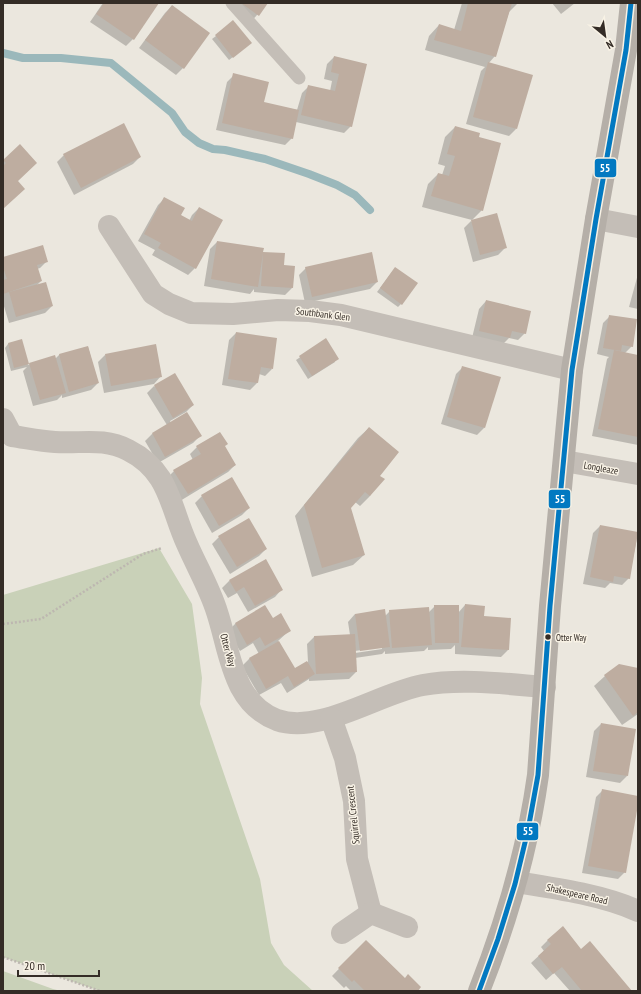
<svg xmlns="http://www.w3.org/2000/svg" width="641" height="994" viewBox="0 0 641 994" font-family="'PT Sans Narrow',sans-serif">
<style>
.green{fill:#c9d1b8}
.shadow{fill:#0003;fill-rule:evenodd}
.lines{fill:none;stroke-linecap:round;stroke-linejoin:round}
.stream{stroke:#9bb8bb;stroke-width:8}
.building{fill:#beada0}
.path{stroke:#bdb7b0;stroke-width:2.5;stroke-dasharray:2 2;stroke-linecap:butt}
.lane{stroke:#c4beb7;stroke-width:13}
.street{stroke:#c4beb7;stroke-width:22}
.secondary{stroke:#b5afa8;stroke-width:22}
.bus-1-casing{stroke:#f8f2e5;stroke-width:8}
.bus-1{stroke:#0279c1;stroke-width:5}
.bus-dot{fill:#342c26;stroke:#f8f2e5;stroke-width:1.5}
.labels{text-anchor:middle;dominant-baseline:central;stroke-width:3;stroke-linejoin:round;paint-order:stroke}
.bus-label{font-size:9px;fill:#342c26;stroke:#f8f2e5;text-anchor:start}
.street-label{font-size:10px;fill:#342c26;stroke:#f8f2e5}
.line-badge{stroke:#f8f2e5;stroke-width:1.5}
.badge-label{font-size:11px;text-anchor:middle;font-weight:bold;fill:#fff}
</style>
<rect width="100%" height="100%" fill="#ebe7de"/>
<!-- green -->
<g class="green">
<polygon points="159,548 192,604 202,678 200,704 260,879 271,943 284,965 313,991 100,991 3,957 3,595"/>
<polygon points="3,971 53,989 61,991 3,991"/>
</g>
<!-- shadow -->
<g class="shadow">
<polygon points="103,3 158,3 133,39 126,46 90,22"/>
<polygon points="225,3 267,3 251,22"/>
<polygon points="462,3 518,3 509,12 495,56 488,64 516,129 509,136 466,124 481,71 485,67 425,50 429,36 439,25 454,30"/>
<polygon points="552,3 575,3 561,14"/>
<polygon points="172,6 183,68 176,75 139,48 165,13"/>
<polygon points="216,36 247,46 229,60 212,39"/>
<polygon points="334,57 366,65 351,126 344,133 296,122 292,138 285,145 216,130 227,82 234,75 263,103 297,110 302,93 309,86 330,91 332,81 324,79 327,64"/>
<polygon points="455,127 482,210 471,221 505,248 498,255 473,262 464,228 472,220 422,207 428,184 438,174 442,175 445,166 438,164 445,137"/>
<polygon points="20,146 17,181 3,209 3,161"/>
<polygon points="64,155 140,157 133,164 74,195 57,162"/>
<polygon points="165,198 179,216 189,221 192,215 199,208 195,268 188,275 152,255 155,250 138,241 158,205"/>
<polygon points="217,242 262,253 284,254 283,266 292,288 285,295 254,292 254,289 250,294 204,286 210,249"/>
<polygon points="3,258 47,261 40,268 37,269 41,281 36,286 52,306 45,313 9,323 3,303"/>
<polygon points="306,268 377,282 370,289 305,303 299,275"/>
<polygon points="392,272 401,304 398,307 377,292"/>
<polygon points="638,274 638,309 629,307"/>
<polygon points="486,301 525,333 518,340 509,338 502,345 472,338 479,309"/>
<polygon points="610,316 632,346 625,353 638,356 638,445 592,436 607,359 609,357 597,354 603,323"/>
<polygon points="236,333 272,369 265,376 259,374 257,383 250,390 222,385 229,340"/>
<polygon points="21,340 28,365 30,364 55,359 59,355 88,347 98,383 91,390 62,398 62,395 57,400 33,406 23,371 27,367 11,371 5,348 8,344"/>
<polygon points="326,340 335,362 308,379 296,360"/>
<polygon points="105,355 161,376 154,384 104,393 98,362"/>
<polygon points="463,367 484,428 477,435 441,424 456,374"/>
<polygon points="154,386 193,405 186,412 170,421 171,423 200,436 193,443 158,463 145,441 152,434 167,425 147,393"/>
<polygon points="369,428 378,476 370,496 360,506 355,502 350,508 364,555 353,565 312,577 295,516 358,438"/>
<polygon points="197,447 235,465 228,472 180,501 167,478 174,471 193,460 190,454"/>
<polygon points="202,496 249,508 242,515 212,533 195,503"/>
<polygon points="600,526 638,533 629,578 622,585 610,583 605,588 583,584 593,533"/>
<polygon points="219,537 266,549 259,556 230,574 212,544"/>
<polygon points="229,581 282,589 275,597 248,612 237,593 228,598 222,588"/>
<path d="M465,605l18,12 25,33 -7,7 -46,-3v-9l-4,4 -23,1v-3l-4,4 -39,3v-3l-3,3 -27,4 1,14 -7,7 -40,2v-2l-22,14 -6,-10 -22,12 -17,-29 7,-7 10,-5 -6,-11 -13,8 -12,-20 7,-7 30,-18 7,13 18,11 -12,11 16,28 14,-7 -1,-18 7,-7 36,-2 -2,-13 7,-8 30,2 5,-5 39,1 6,-6 23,7zM382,647v2l-27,4v-2z"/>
<polygon points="638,669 638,714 622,725 594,686 605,676"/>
<polygon points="601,724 627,776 620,783 586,777 594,731"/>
<polygon points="603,790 638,797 625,872 618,879 582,873 596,797"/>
<polygon points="548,940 581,950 630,991 570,991 554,973 546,980 531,963 544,951 541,947"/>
<polygon points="366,941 416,991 351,991 346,986 344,988 332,976"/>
</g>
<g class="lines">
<!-- stream -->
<polyline class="stream" points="3,53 23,58 61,58 111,63 172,113 185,132 199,143 213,149 225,150 265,159 309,174 337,185 355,195 370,210"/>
</g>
<!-- building -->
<g class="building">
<polygon points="104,3 159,3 134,40 96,14"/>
<polygon points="241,3 268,3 259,16"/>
<polygon points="468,3 512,3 496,57 434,40 439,24 461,31"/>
<polygon points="172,5 210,33 184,69 145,40"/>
<polygon points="233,20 252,43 233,58 215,35"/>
<polygon points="334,56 367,64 352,127 301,115 308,85 335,91 339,74 331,72"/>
<polygon points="488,62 533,75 517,129 473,117"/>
<polygon points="233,73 269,82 264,102 299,110 293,139 222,123"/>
<polygon points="124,123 141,157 81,188 63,154"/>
<polygon points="455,126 480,133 479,137 501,143 483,211 431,196 438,173 449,176 455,156 447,154"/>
<polygon points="20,144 37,163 18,181 25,189 3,209 3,166 6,163 3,160"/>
<polygon points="164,197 185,208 181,215 192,221 199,207 223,220 196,269 158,248 161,243 144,234"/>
<polygon points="497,213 507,248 480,255 471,220"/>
<polygon points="217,241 264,248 263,252 285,253 284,265 295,266 293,288 261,286 263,253 258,287 211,279"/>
<polygon points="43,245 48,262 37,265 42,281 3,294 3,280 7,279 3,267 3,257"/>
<polygon points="372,252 378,282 312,297 305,267"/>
<polygon points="395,267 418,283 402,305 380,288"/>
<polygon points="46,282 53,306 16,317 9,292"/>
<polygon points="486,300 531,311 526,334 512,331 510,338 479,331"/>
<polygon points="609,315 637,319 633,347 622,345 621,351 603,348"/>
<polygon points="236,332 277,338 273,369 261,367 258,383 228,379"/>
<polygon points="326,338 339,359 312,376 299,356"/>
<polygon points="22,339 29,364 14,368 8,343"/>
<polygon points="156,344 162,377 111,386 105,354"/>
<polygon points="88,346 99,383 69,392 59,354"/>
<polygon points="614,350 638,355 638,437 598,429"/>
<polygon points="55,355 66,393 40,400 29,363"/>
<polygon points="462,366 501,377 485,428 447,417"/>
<polygon points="175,373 194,405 173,418 154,385"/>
<polygon points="187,412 202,436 165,457 152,433"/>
<polygon points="369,427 399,452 380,476 385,479 370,496 365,492 351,508 365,555 322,568 304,505"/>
<polygon points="220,432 228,444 225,446 236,465 188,494 173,470 201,454 196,446"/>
<polygon points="232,477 250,508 219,526 201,495"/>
<polygon points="249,518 267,549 237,567 218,536"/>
<polygon points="600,525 638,532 630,579 614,576 613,582 590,577"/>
<polygon points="266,559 283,590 255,606 244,587 236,592 229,580"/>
<polygon points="465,604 485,606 484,616 511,618 509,650 461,647"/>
<polygon points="265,605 273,618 281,613 291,631 265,646 260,637 247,645 235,623"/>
<polygon points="434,605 459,605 459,643 435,643"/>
<polygon points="429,607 432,645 392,648 389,610"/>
<polygon points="385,609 390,647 360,651 355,614"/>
<polygon points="355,634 357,672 316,674 314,636"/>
<polygon points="279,641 295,668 307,661 315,674 294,687 288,676 266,689 249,658"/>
<polygon points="619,664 638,668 638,712 633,716 604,675"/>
<polygon points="601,723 636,729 628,776 593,771"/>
<polygon points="602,789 638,796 638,805 626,873 588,866"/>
<polygon points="563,926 581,949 590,941 632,991 582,991 562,967 553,974 538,956 551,944 547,940"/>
<polygon points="366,940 405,978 408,974 421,987 418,991 365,991 354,980 352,982 338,968"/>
</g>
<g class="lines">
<!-- path -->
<g class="path">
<polyline points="3,624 41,619 143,554 162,548"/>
<polyline points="3,957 100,991"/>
</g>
<!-- lane -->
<polyline class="lane" points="232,3 299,78"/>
<!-- street -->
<g class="street">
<polyline points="596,219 638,227"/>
<polyline points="109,226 153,294 169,304 191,313 233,314 278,310 310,311 341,315 572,370"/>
<path d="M3,419l9,17c14,2 29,5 43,6 26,2 48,-5 73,8 42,21 42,57 59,94 10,23 23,45 30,68 13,39 15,91 60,108 43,15 102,-27 146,-35 38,-7 84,-1 122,2"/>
<polyline points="564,461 638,474"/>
<polyline points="331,718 345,758 354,801 357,859 371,913"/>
<path d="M516,882c38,6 87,13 122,29"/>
<polyline points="342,933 371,913 407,927"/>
</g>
<!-- secondary -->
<path class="secondary" d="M479,991c27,-68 49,-144 59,-216l12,-169 22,-236 24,-151 30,-169 5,-47"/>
<!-- bus-1 casing -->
<g class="bus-1-casing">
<polyline id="bus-1" points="479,991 498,939 515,884 528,830 538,775 550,606 572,370 596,219 626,50 631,3"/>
</g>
<!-- bus-1 -->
<use href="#bus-1" class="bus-1"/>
</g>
<!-- markers -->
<circle class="bus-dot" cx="548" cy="637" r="3.5"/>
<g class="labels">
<!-- bus labels -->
<g class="bus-label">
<text x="556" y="637">Otter Way</text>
</g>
<!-- street labels -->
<g class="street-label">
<text transform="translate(323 314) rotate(7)">Southbank Glen</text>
<text transform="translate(601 468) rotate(10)">Longleaze</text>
<text transform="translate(228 650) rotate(74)">Otter Way</text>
<text transform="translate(353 815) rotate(-96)">Squirrel Crescent</text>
<text transform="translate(577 894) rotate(13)">Shakespeare Road</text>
</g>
</g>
<g class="line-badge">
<rect x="594" y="158" width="23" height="20" rx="4" fill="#0279c1"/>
<rect x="548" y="489" width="23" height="20" rx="4" fill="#0279c1"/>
<rect x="516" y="822" width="23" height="19" rx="4" fill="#0279c1"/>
</g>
<g class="badge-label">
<text x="605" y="172">55</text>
<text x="560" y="503">55</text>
<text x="528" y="835">55</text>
</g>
<!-- border -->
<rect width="641" height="994" fill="none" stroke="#342c26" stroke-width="8"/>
<!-- north arrow -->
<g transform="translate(605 36) rotate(151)" stroke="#f8f2e5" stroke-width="3" paint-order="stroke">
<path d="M0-3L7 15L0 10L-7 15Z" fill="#342c26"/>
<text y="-6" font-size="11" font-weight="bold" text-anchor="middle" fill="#342c26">N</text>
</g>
<!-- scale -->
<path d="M18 970v6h81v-6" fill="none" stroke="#342c26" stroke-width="2"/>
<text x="24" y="970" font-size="12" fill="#342c26" stroke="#f8f2e5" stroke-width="3" paint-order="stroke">20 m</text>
</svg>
